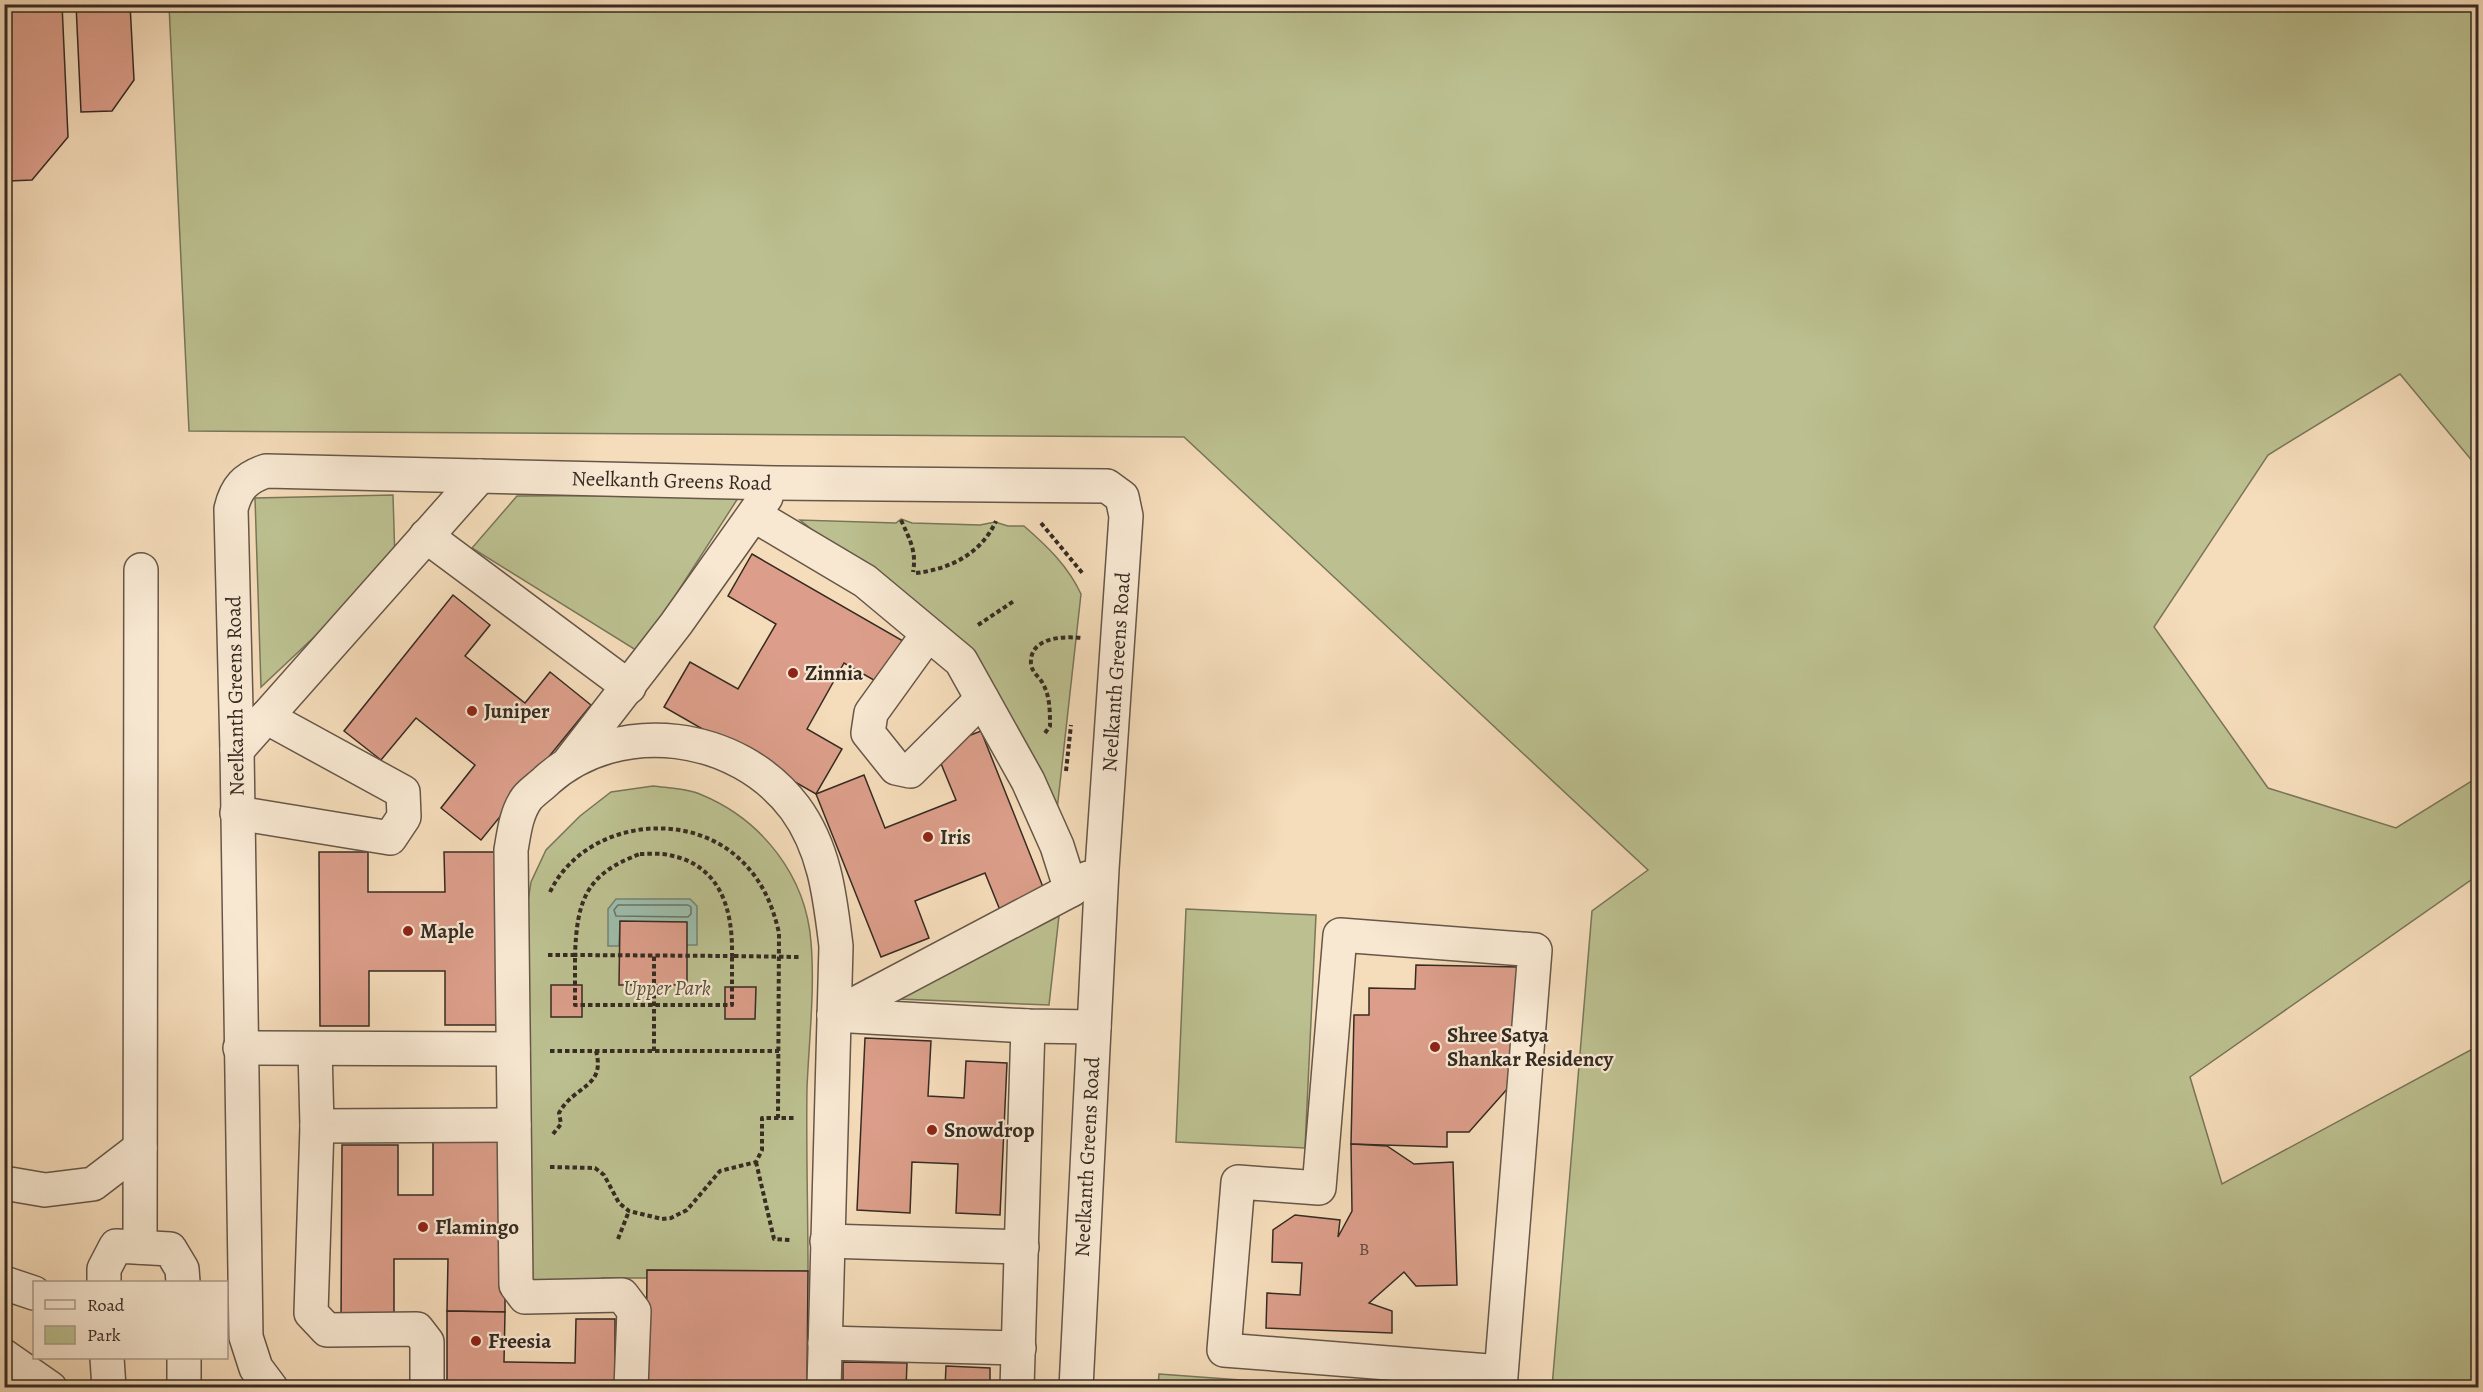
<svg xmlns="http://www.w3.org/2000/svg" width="2483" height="1392" viewBox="0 0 2483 1392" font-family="Alegreya,serif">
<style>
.green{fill:#bcc090;stroke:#79765a;stroke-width:1.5}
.water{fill:#9dbcaa;stroke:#748274;stroke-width:1.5}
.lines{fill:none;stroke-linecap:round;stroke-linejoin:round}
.shore{stroke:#6a7466;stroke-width:1.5}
.building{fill:#dc9e8a;stroke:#362b23;stroke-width:1.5}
.minor-casing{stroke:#665749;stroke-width:36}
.path{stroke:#362b23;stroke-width:4;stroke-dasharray:4.5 3;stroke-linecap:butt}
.minor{stroke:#f8e8d2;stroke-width:33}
.poi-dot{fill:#8f2418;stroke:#f8e8d2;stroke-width:2}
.labels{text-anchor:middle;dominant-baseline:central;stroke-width:4.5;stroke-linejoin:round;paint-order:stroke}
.number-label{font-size:18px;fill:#60483d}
.street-label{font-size:21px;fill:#362b23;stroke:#f8e8d2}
.poi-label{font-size:21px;font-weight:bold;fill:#362b23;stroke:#f8e8d2;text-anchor:start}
.park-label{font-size:21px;font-style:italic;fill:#58503e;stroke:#f8e8d2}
</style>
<rect width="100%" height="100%" fill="#f5dcba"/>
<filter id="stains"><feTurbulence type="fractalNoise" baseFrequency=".00333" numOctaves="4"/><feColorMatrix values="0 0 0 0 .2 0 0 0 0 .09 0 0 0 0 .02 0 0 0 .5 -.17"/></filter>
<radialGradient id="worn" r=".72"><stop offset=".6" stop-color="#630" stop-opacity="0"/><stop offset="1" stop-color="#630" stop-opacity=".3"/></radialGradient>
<!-- green -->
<g class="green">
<polygon points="169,5 2478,5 2478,468 2400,374 2268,455 2154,627 2268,788 2396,828 2478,777 2478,875 2190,1077 2222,1184 2478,1046 2477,1387 1552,1387 1592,911 1648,870 1184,437 189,431"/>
<polygon points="393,495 395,561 261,687 255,498"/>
<polygon points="740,495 639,652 472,548 517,496"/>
<path d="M901,519l11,4 68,2 15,-3 13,4h16c23,20 44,40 57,68l-25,225 -83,-161 -14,-20 -67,-44 -92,-74 96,3z"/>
<path d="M653,786c15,2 35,2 49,9 60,25 104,81 109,147 4,48 -2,98 -4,146 -1,61 1,122 1,183l-161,-1v8h-45v6l-77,4 -3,-349 9,-57 15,-32 34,-34 31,-24z"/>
<polygon points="1186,909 1316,915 1305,1148 1176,1142"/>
<polygon points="1059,916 1049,1005 899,999"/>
<polygon points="1159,1374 1339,1387 1158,1387"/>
</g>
<!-- water -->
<polygon class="water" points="616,899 690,899 697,906 697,945 687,945 620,922 619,946 608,946 608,909"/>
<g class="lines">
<!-- shore -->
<polygon class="shore" points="618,905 688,905 691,907 691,914 688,917 616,916 614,910"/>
</g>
<!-- building -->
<g class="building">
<polygon points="4,4 62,4 68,137 32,180 9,181 4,85"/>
<polygon points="76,4 130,4 134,80 112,111 81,112"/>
<polygon points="752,554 903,641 879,683 844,663 807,729 842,749 816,794 664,707 690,662 738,689 776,624 728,596"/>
<polygon points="453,595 490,625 465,656 525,703 550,672 591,705 481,840 441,808 475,765 416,718 381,760 344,731"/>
<polygon points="981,731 1045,892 1000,910 985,873 915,901 929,938 881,957 816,794 864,775 885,828 956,800 935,749"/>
<polygon points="319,852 368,852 368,892 445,892 444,852 496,852 497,1025 445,1025 445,971 369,971 369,1026 320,1026"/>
<polygon points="620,921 687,922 687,985 619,985"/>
<polygon points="1416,965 1520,967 1517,1078 1469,1132 1447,1132 1447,1147 1351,1144 1354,1015 1369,1015 1369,988 1415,989"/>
<rect x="551" y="985" width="31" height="32"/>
<polygon points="725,987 756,987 755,1019 725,1019"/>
<polygon points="865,1038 931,1041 928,1096 964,1098 966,1061 1007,1063 1000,1215 956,1213 958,1164 912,1162 910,1213 857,1210"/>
<polygon points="433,1139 505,1139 505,1312 447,1311 448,1259 394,1259 394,1321 341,1321 342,1145 398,1145 398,1195 433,1195"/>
<polygon points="1351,1144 1387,1146 1414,1164 1453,1162 1457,1285 1416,1286 1404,1272 1369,1303 1392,1311 1392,1333 1266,1328 1267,1293 1300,1295 1302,1263 1272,1262 1273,1230 1295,1215 1340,1220 1338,1237 1352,1211"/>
<polygon points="647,1270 808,1271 807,1388 646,1388"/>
<polygon points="447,1311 505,1312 504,1362 575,1363 576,1319 615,1319 615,1388 447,1388"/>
<polygon points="843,1362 907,1363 906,1388 843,1388"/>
<polygon points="946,1366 990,1368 990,1388 945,1388"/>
</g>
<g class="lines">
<!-- minor casing -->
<g class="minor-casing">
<g id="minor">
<polyline points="754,515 865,581 961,661 1028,781 1057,846 1071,890"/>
<polyline points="426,536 629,687"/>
<polyline points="928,634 871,713 868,733 896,768 910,771 982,699"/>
<polyline points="237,750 480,476"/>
<polyline points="570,761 676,624 766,497"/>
<polyline points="237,813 390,838 404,817 403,792 266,717"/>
<polyline points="834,1015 1071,890 1088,878"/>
<polyline points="834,1015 1028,1026 1094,1027"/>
<polyline points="240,1048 513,1049"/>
<polyline points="315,1049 317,1126 311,1313 327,1330 417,1329 427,1342 427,1388"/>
<polyline points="317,1126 514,1125"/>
<polyline points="4,1183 45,1190 93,1184 140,1148"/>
<polyline points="827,1241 1022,1247"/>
<polyline points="140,1247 141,570"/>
<polyline points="104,1282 104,1269 116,1246 170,1249 182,1269 183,1282"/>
<polyline points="4,1283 34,1293"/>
<polyline points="825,1343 1019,1348"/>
<polyline points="4,1356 50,1388"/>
<polyline points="107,1358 109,1388"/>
<polyline points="184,1358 184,1388"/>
<path id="s1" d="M271,1388l-15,-20 -10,-31 -9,-587 -6,-241c5,-21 14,-31 35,-38l510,12 331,3 15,11 4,19 -24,353 -26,519"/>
<path d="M631,1388l3,-77 -12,-16 -97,2 -9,-12 -5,-435c3,-17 5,-37 16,-52 5,-6 14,-12 20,-18 72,-64 191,-48 248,28 30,41 35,89 41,138l-12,442"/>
<polyline points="1017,1388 1028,1026"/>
<polyline points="1500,1388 1535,950 1340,935 1319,1188 1238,1182 1224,1350 1501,1372"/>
</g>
</g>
<!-- path -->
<g class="path">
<path d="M901,520c8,18 16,31 12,52"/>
<polyline points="1041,523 1084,575"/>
<path d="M916,573c34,-4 65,-19 80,-52"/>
<polyline points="978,625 1014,601"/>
<path d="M1045,733l5,-7c0,-14 0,-30 -7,-42 -3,-7 -11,-11 -12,-20 -2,-27 32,-28 51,-26"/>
<polyline points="1066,771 1071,725"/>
<path d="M640,854c9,0 20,-1 29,1 52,10 64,55 63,101l-157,-1c2,-55 11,-81 65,-101z"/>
<path d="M550,892c32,-67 129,-84 185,-37 25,21 37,47 44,78l-1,185"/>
<polyline points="548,955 575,955 575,1005 732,1005 732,956 799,957"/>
<polyline points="550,1051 779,1051"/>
<polyline points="654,1051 654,956"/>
<path d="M553,1134l8,-10 -2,-11c15,-28 47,-25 37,-62"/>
<polyline points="756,1162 774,1239 790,1240"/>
<polyline points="550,1167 595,1168 604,1175 619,1203 629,1211 662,1219 671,1218 687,1210 720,1171 756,1162 762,1150 762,1118 794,1118"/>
<polyline points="618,1239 629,1211"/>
</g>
<!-- minor -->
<use href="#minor" class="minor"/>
</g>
<!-- markers -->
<g class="poi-dot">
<circle cx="793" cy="673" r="6"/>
<circle cx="472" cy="711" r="6"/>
<circle cx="928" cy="837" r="6"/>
<circle cx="408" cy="931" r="6"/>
<circle cx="1435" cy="1047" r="6"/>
<circle cx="932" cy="1130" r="6"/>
<circle cx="423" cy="1227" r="6"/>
<circle cx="476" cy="1341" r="6"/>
</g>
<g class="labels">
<!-- number labels -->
<g class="number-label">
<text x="1364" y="1249">B</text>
</g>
<!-- street labels -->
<g class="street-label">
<text stroke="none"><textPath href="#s1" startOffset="1346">Neelkanth Greens Road</textPath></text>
<text transform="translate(1116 672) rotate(-86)">Neelkanth Greens Road</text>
<text transform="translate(235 696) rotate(-91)">Neelkanth Greens Road</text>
<text transform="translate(1087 1157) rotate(-87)">Neelkanth Greens Road</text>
</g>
<!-- poi labels -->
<g class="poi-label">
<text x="805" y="673">Zinnia</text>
<text x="484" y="711">Juniper</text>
<text x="940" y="837">Iris</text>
<text x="420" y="931">Maple</text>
<text x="1447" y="1035">Shree Satya<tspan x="1447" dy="24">Shankar Residency</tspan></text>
<text x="944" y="1130">Snowdrop</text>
<text x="435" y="1227">Flamingo</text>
<text x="488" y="1341">Freesia</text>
</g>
<!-- park labels -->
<g class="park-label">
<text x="667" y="988">Upper Park</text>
</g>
</g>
<!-- margin -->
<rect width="2483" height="1392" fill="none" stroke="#f5dcba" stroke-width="24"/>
<rect x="6" y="6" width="2471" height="1380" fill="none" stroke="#362b23" stroke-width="3"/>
<rect x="12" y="12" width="2459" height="1368" fill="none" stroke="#362b23" stroke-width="1.5"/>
<!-- legend -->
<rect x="33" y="1281" width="195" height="78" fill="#f8e8d2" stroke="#aa9c8c" stroke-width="1.5"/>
<rect x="45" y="1300" width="30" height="9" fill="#f8e8d2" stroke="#aa9c8c" stroke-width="1.5"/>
<text x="87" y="1311" font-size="18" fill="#362b23">Road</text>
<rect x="45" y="1326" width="30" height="18" fill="#bcc090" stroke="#aa9c8c" stroke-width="1.5"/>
<text x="87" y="1341" font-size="18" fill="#362b23">Park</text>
<rect width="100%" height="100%" filter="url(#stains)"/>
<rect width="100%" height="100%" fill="url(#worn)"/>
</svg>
